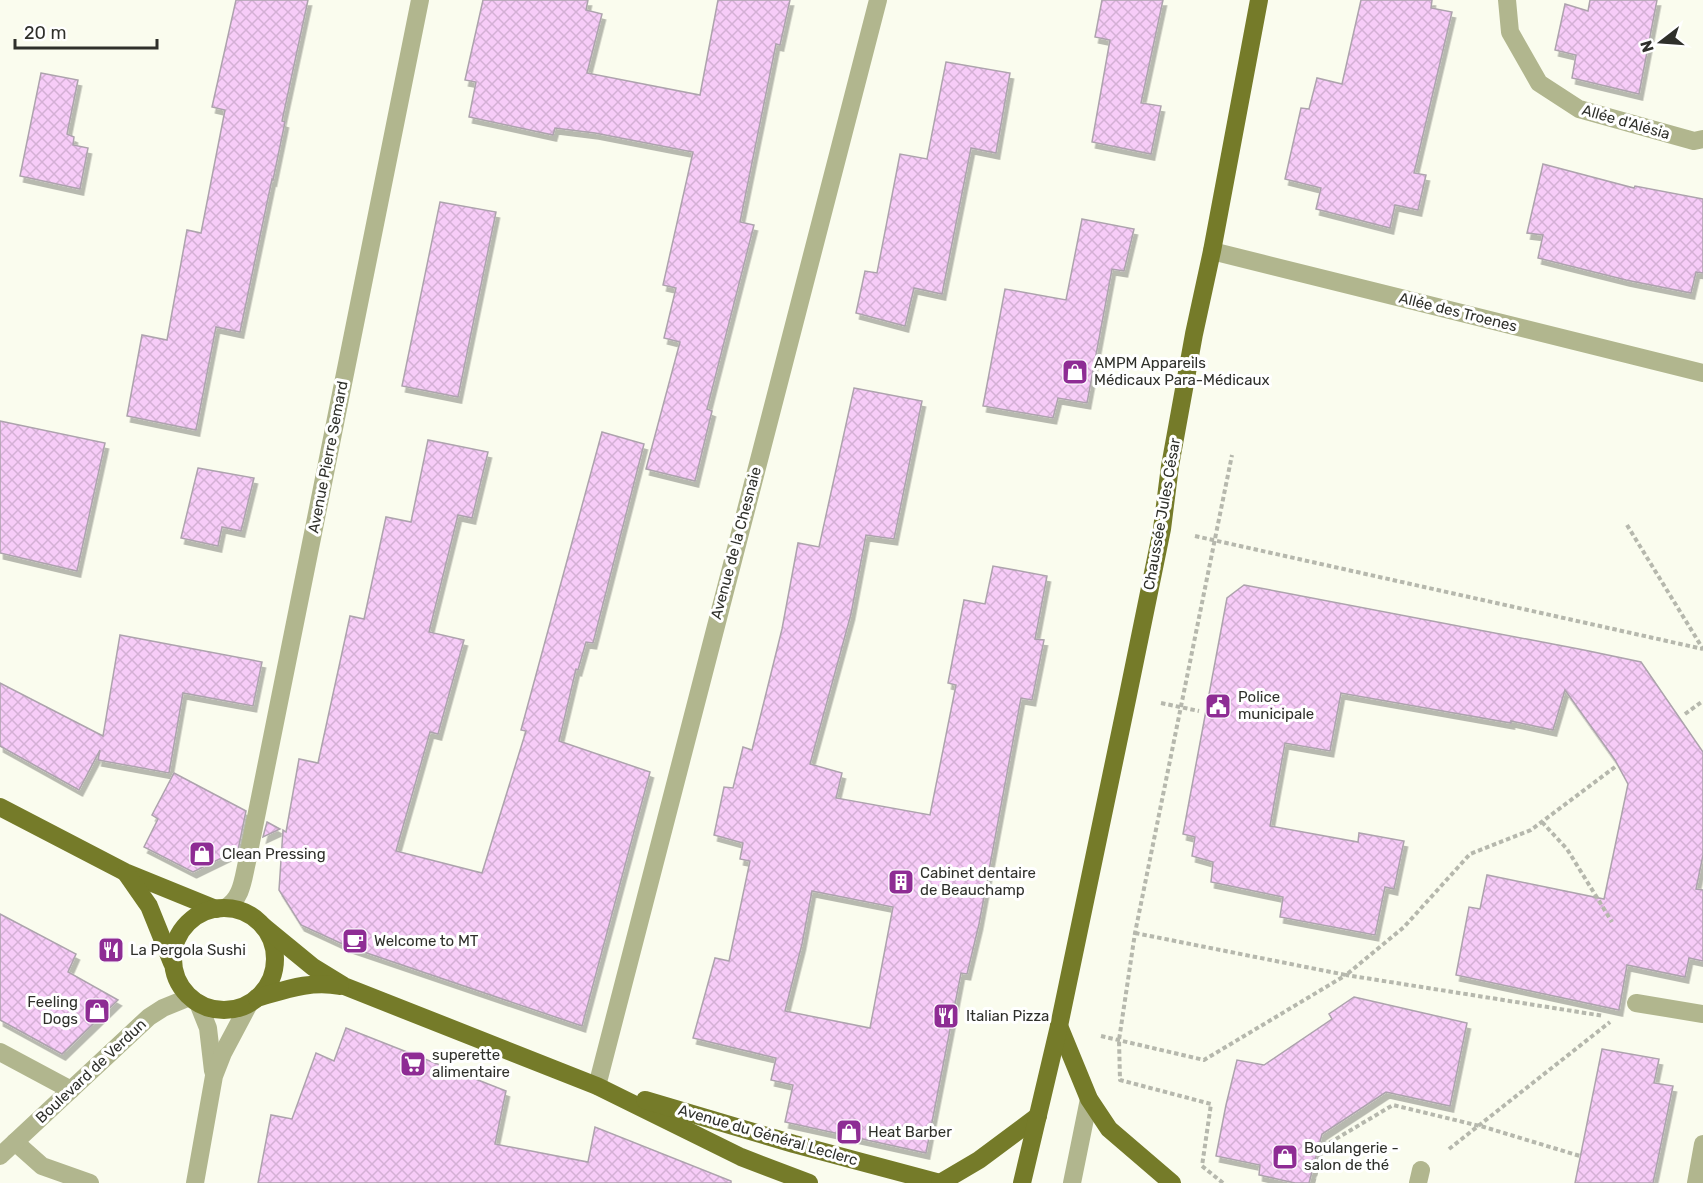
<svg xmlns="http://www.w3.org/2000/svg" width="1703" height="1183" viewBox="0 0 1703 1183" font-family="Rubik,sans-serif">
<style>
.building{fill:url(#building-cross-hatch);stroke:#ada3ad;stroke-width:1.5;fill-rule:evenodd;filter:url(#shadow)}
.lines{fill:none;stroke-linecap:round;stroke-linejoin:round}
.path{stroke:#b6b8ad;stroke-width:4;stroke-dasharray:4.5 3;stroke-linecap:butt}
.minor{stroke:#b1b68e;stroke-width:18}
.major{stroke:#757b29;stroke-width:18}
.labels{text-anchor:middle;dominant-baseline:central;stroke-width:6;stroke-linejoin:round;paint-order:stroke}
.street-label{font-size:15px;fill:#2f302b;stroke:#fff}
.poi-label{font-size:15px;fill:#2f302b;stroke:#fff;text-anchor:start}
</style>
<defs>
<pattern id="building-cross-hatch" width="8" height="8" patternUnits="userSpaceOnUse" patternTransform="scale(1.5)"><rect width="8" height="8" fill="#f7ccf8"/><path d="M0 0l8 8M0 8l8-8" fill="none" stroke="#d4b0d5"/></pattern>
<filter id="shadow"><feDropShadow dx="3.5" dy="6" stdDeviation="0" flood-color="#0004"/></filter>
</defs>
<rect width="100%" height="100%" fill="#fafcee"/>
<!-- building -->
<g class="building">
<polygon points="236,0 308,0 282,121 285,122 273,180 272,179 240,332 216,327 196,430 127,416 142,335 167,340 187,230 201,233 225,110 212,107"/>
<polygon points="483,0 588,0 586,10 602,14 587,73 700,95 718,0 790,0 780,45 776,44 740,222 754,225 707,409 712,411 695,481 646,469 680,342 664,338 676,288 663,285 693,152 595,133 555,128 553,135 469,117 476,82 465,80"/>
<polygon points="1102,0 1163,0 1141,103 1161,106 1151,154 1092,142 1110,40 1095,37"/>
<polygon points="1361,0 1432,0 1431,8 1452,12 1414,173 1426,175 1418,210 1395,205 1390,228 1316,209 1321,188 1285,179 1301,108 1309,109 1317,78 1342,84"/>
<polygon points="1590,0 1657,0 1639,94 1572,78 1576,55 1555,50 1565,4 1588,11"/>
<polygon points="946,62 1010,73 996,153 971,148 942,294 914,288 905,326 856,313 865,271 877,273 900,154 927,159"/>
<polygon points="41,73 78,80 67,134 74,137 73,145 88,148 80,189 20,176"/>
<polygon points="1543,164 1634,188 1635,186 1703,199 1703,273 1696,272 1691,293 1626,280 1538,258 1543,235 1527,233"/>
<polygon points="440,202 496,212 458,397 402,386"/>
<polygon points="1082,219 1134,229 1124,271 1112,269 1087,403 1058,398 1053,418 983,406 1005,289 1066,300"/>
<path d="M854,388l68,13 -28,138 -28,-4 -15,79 -41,150 32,9 -6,25 94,17 26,-130 -8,-2 16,-83 21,4 8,-38 54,10 -12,63 9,1 -12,60 -11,-2 -42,226 -12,50 -6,-1 -35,180 -141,-31 8,-37 -22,-5 5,-22 -83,-20 22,-80 14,3 21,-100 -10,-2 3,-16 -29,-8 10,-48 9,1 10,-41 9,3 30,-121 16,-86 21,4zM812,891l81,16 -23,121 -85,-17 17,-67z"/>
<polygon points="0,421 105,443 77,571 0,553"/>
<polygon points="602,432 644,444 593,643 586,642 578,670 576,669 559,741 650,772 582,1026 349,947 301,925 279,890 283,830 286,832 299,759 318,763 350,616 364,619 386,517 411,522 428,440 488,452 472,518 458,515 429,632 464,640 438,734 430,732 396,851 482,873 526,731 521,730"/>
<polygon points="198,468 254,478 241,531 222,527 218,546 181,538"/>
<polygon points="1244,585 1584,650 1641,662 1703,752 1703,855 1696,889 1703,890 1703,961 1689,958 1685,977 1627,965 1619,1010 1456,975 1469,907 1480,909 1487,875 1604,899 1628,784 1615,760 1565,690 1553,730 1511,721 1511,723 1341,693 1330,751 1285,743 1270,826 1358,842 1359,833 1404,841 1394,889 1385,887 1375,935 1280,917 1283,897 1211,882 1213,862 1192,856 1195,837 1183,834 1227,598"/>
<polygon points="120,635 262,662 253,706 183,693 169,773 98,760 100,750 79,790 0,746 0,683 103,736"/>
<polygon points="174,773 246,811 238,850 193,872 144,847 158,819 152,815"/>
<polygon points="267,822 280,829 263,837"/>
<polygon points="0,914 76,954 68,972 118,1000 62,1054 0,1020"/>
<polygon points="1354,997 1467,1023 1450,1106 1386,1092 1322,1134 1309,1183 1295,1183 1259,1175 1260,1165 1216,1156 1226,1105 1237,1060 1264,1065 1332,1019 1329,1014"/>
<polygon points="346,1028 506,1091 495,1144 588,1162 595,1127 731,1181 731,1183 258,1183 271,1115 292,1119 316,1053 334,1061"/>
<polygon points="1602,1049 1659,1059 1654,1083 1673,1086 1653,1183 1575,1183"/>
</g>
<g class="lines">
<!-- path -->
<g class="path">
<polyline points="1627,525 1703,649"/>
<polyline points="1195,536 1703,649"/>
<polyline points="1161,703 1199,711"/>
<polyline points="1685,714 1703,701"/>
<polyline points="1542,822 1567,849 1612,922"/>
<polyline points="1135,933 1346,975 1404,927 1470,854 1531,830 1615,767"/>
<polyline points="1101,1036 1204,1060 1346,975 1604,1016"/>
<polyline points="1449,1149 1610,1022"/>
<polyline points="1223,1183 1202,1166 1211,1104 1120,1080 1119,1040 1135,933 1232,455"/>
<polyline points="1313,1183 1324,1146 1393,1105 1484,1127 1580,1156"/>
</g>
<!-- minor -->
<g class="minor">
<polyline points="1507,0 1510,32 1539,83 1579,109 1694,141 1703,139"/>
<polyline points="1212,251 1703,373"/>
<path d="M225,908c17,-9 18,-29 22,-46l173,-862"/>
<polyline points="198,1003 208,1028 213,1071"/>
<polyline points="1636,1003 1703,1014"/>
<polyline points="0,1052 71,1090"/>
<polyline points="597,1086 878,0"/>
<polyline points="15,1142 42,1166 90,1183"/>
<polyline points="0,1156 149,1017 163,1008 190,997"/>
<polyline points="195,1183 214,1076 223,1053 249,1004"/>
<polyline points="1072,1183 1089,1099"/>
<polyline points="1418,1183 1421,1170"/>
<polyline points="1696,1183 1703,1144"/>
</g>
<!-- major -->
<g class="major">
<polyline points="0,807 125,872 216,909"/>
<polyline points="126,873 149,906 172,963"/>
<circle cx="224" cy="959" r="51"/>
<polyline points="263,926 313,967 344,986 597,1086 741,1157 809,1183"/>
<path d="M257,998c28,-8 54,-18 83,-12"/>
<polyline points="1059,1026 1089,1099 1109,1129 1172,1183"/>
<polyline points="645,1100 794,1144 940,1183"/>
<polyline points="940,1183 979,1160 1038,1116"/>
<polyline points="1022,1183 1059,1026 1128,695 1162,529 1170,466 1194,334 1212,251 1259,0"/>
</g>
</g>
<!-- icons -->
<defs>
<g id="shop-square" transform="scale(1.35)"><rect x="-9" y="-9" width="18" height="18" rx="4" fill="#8e2c94" stroke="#fff"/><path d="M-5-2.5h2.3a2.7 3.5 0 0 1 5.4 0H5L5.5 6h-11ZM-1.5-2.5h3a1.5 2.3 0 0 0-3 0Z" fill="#fff"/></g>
<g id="civic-square" transform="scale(1.35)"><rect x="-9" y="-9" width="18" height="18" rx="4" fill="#8e2c94" stroke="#fff"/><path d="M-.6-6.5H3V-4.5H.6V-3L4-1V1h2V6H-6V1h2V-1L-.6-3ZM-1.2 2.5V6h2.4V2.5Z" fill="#fff"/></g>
<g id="building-square" transform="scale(1.35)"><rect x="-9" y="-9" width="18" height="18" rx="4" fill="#8e2c94" stroke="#fff"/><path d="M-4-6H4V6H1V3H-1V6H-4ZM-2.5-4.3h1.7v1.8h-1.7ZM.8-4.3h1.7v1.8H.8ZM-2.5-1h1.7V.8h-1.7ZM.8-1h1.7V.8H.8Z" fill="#fff"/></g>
<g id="cafe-square" transform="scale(1.35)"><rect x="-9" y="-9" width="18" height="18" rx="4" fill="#8e2c94" stroke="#fff"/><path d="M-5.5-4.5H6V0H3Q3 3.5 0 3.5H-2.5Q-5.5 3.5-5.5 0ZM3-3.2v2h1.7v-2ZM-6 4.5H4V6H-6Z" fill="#fff"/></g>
<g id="restaurant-square" transform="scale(1.35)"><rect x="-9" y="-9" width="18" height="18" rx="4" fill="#8e2c94" stroke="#fff"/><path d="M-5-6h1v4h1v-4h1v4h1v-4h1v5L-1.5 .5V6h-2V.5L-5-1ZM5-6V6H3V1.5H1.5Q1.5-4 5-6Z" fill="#fff"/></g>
<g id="supermarket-square" transform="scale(1.35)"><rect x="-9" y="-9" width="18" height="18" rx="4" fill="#8e2c94" stroke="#fff"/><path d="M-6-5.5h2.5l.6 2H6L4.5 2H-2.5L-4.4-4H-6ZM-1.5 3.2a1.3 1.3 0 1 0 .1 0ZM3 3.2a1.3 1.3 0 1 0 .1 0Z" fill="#fff"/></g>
</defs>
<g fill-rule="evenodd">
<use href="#shop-square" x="1075" y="372"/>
<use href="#civic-square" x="1218" y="706"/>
<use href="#shop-square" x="202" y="854"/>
<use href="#building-square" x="901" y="882"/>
<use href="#cafe-square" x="355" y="941"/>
<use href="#restaurant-square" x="111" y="950"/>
<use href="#shop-square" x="97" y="1011"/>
<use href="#restaurant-square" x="946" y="1016"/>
<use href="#supermarket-square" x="413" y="1064"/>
<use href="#shop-square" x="849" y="1132"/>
<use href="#shop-square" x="1285" y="1157"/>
</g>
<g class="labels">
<!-- street labels -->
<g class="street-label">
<text transform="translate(1626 122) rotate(16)">Allée d'Alésia</text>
<text transform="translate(1458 312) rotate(14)">Allée des Troenes</text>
<text transform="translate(328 457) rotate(-79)">Avenue Pierre Semard</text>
<text transform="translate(1162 514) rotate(-80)">Chaussée Jules César</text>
<text transform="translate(736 543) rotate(-75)">Avenue de la Chesnaie</text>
<text transform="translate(91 1071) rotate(-43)">Boulevard de Verdun</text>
<text transform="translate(768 1135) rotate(16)">Avenue du Général Leclerc</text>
</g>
<!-- poi labels -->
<g class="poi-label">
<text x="1094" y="363">AMPM Appareils<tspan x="1094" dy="17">Médicaux Para-Médicaux</tspan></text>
<text x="1238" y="697">Police<tspan x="1238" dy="17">municipale</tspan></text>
<text x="222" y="854">Clean Pressing</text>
<text x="920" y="873">Cabinet dentaire<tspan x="920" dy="17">de Beauchamp</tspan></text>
<text x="374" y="941">Welcome to MT</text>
<text x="130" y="950">La Pergola Sushi</text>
<text x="78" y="1002" text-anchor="end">Feeling<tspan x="78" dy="17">Dogs</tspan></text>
<text x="966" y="1016">Italian Pizza</text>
<text x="432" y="1055">superette<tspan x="432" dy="17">alimentaire</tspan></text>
<text x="868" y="1132">Heat Barber</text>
<text x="1304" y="1148">Boulangerie -<tspan x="1304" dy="17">salon de thé</tspan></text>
</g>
</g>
<!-- north arrow -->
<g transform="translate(1661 42) rotate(253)" stroke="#ffffff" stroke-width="4.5" paint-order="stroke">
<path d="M0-4.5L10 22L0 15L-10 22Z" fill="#2f302b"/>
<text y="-9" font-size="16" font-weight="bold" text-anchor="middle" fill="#2f302b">N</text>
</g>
<!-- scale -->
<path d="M15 39v9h142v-9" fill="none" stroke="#2f302b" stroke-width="3"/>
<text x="24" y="39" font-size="18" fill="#2f302b" stroke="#ffffff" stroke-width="4.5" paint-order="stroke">20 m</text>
</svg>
